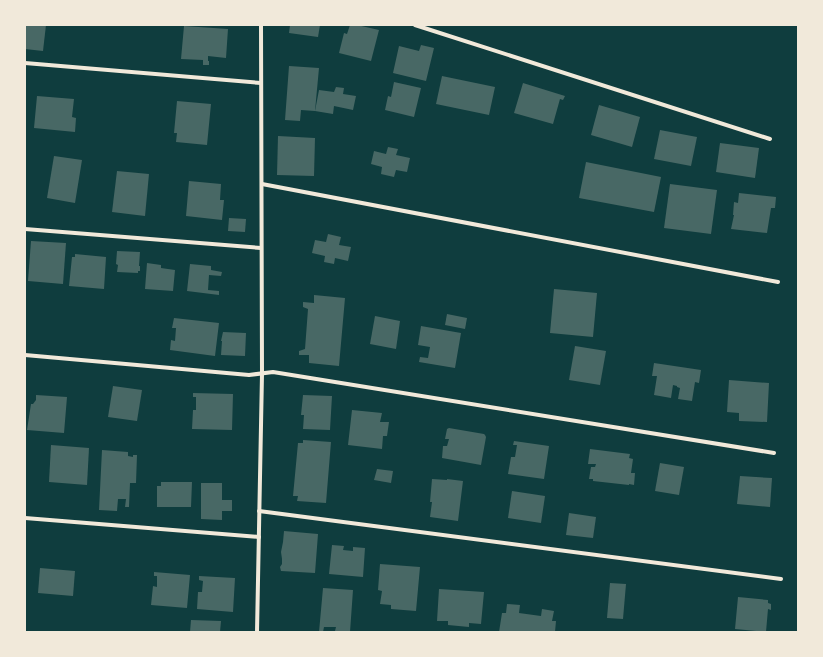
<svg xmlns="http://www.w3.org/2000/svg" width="823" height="657" viewBox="0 0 823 657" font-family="Barlow,sans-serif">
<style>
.building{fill:#486865}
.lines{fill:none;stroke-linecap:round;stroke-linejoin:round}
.minor{stroke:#f1e9da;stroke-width:4}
</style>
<rect width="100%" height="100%" fill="#0f3d3e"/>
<g class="building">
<path d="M 25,25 L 46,25 L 43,51 L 25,49 Z"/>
<path d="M 290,25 L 320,25 L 318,37 L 289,33 Z"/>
<path d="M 350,25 L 357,25 L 379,30 L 371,61 L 339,53 L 344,33 L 347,34 Z"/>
<path d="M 184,26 L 228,29 L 226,58 L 208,56 L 208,61 L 209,61 L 209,65 L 203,65 L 203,60 L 181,59 Z"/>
<path d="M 421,45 L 434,48 L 426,81 L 393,73 L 399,46 L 419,51 Z"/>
<path d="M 289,66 L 319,68 L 315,111 L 301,110 L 300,121 L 285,120 Z"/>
<path d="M 442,76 L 495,87 L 489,115 L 436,104 Z"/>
<path d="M 394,82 L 421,88 L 414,117 L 385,110 L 388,96 L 391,97 Z"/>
<path d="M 523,83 L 565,96 L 563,100 L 560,99 L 553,124 L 514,113 Z"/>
<path d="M 336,87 L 344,88 L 343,94 L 356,96 L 353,110 L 334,106 L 333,114 L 315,111 L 319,90 L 334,92 Z"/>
<path d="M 37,96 L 74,99 L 72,117 L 76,118 L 75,132 L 34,128 Z"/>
<path d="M 177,101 L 211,104 L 207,145 L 176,142 L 177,133 L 174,133 Z"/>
<path d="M 599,105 L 640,117 L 632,147 L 591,135 Z"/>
<path d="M 660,130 L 697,137 L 691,166 L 654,159 Z"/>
<path d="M 278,136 L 315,138 L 314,176 L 277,175 Z"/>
<path d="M 720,143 L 759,148 L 755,178 L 716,172 Z"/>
<path d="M 388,147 L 398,149 L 396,155 L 410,158 L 407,172 L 396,170 L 394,177 L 381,174 L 382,167 L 371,164 L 374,151 L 386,154 Z"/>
<path d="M 54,156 L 82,160 L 75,203 L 47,198 Z"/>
<path d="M 586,162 L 661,177 L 654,212 L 579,198 Z"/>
<path d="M 117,171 L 149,174 L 145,216 L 112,212 Z"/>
<path d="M 189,181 L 221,184 L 220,200 L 224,200 L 222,220 L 186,216 Z"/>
<path d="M 670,184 L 717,190 L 711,234 L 664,228 Z"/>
<path d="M 739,193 L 776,197 L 775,208 L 771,208 L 767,233 L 731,229 L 734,215 L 733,215 L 734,202 L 738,203 Z"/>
<path d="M 229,218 L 246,219 L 245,232 L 228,231 Z"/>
<path d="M 328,234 L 341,237 L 339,245 L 351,247 L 348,261 L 335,258 L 334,264 L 324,262 L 325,256 L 312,253 L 315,240 L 326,242 Z"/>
<path d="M 31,241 L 66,243 L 63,284 L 28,281 Z"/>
<path d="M 117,251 L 140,252 L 139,266 L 140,266 L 140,271 L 138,271 L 138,273 L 117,272 L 118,265 L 116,264 Z"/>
<path d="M 75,254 L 106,257 L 104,289 L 69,286 L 72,257 L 75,257 Z"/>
<path d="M 147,263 L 161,265 L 161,268 L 175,270 L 173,291 L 145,289 Z"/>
<path d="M 190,264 L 211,266 L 211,270 L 222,272 L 221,276 L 209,275 L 208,290 L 219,291 L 219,295 L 187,291 Z"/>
<path d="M 554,289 L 597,293 L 593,337 L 550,333 Z"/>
<path d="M 314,295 L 345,298 L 339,366 L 309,363 L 309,355 L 299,355 L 299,351 L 305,349 L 308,309 L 303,307 L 303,302 L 314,303 Z"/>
<path d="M 447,314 L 467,318 L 465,329 L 445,325 Z"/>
<path d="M 375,316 L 400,321 L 396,349 L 370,344 Z"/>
<path d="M 174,318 L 219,323 L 215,356 L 170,350 L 171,340 L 175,341 L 176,328 L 172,328 Z"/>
<path d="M 421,326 L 461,333 L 455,368 L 419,362 L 420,357 L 428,358 L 430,347 L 418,345 Z"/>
<path d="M 223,332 L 246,333 L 245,356 L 221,355 L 222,341 L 221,341 Z"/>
<path d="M 575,346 L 606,351 L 600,385 L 569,380 Z"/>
<path d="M 654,363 L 701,370 L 699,383 L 695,382 L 692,401 L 678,399 L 680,388 L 677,387 L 677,386 L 673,385 L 671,398 L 654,395 L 657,376 L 652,376 Z"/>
<path d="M 729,380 L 769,383 L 767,422 L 739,421 L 739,413 L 727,412 Z"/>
<path d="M 113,386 L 142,390 L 137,421 L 108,417 Z"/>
<path d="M 193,393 L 233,394 L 232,430 L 192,429 L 193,410 L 196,410 L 196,397 L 193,397 Z"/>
<path d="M 36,395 L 67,397 L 64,433 L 27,430 L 31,404 L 33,404 L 36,400 Z"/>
<path d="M 303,395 L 332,396 L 330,430 L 303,429 L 304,415 L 301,415 Z"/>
<path d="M 352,410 L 382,413 L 380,422 L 389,422 L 387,436 L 383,436 L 382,449 L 348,445 Z"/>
<path d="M 449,428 L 484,434 L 485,435 L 486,437 L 481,465 L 442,458 L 443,446 L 447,446 L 449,439 L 445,439 L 447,429 Z"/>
<path d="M 303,440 L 331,442 L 326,503 L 297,501 L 298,496 L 293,496 L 298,443 L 303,443 Z"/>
<path d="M 514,441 L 549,446 L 544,479 L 508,474 L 511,457 L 515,457 L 517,445 L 513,445 Z"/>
<path d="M 51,445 L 89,448 L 87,485 L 49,482 Z"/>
<path d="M 590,449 L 630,454 L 629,458 L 633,459 L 631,473 L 635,473 L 634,485 L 629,484 L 629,485 L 593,481 L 593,479 L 589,479 L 591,467 L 595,467 L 596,464 L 588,464 Z"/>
<path d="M 102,450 L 128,452 L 128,456 L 133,457 L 133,455 L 137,455 L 136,483 L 130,483 L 129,507 L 125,507 L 126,499 L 118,499 L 117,511 L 99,510 Z"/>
<path d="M 660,463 L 684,467 L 679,495 L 655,491 Z"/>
<path d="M 377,469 L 393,471 L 391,483 L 374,480 Z"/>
<path d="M 740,476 L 772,478 L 770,507 L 737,504 Z"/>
<path d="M 432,479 L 447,480 L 447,479 L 463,481 L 458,521 L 430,517 L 432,502 L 430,502 Z"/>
<path d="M 161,482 L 192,482 L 191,507 L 157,507 L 157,486 L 161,486 Z"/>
<path d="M 201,483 L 222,483 L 222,500 L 232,500 L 232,511 L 222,511 L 222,520 L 201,519 Z"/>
<path d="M 512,491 L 545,496 L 541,523 L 508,518 Z"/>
<path d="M 569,513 L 596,517 L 593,538 L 566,535 Z"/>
<path d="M 284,531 L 318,534 L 315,573 L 281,571 L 280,567 L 282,564 L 282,559 L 281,552 L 283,542 Z"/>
<path d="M 332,545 L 344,546 L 343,550 L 353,551 L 353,547 L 365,548 L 363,577 L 329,574 Z"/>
<path d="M 380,564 L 420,567 L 416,611 L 391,609 L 391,605 L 380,604 L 382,591 L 378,590 Z"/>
<path d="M 40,568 L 75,571 L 73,596 L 38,593 Z"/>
<path d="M 154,572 L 190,575 L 187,608 L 151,605 L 153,586 L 157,587 L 157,576 L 154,576 Z"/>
<path d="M 199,576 L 235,578 L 233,612 L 197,609 L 198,592 L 202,592 L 203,581 L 199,580 Z"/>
<path d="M 610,583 L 626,584 L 623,619 L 607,618 Z"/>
<path d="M 323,588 L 353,590 L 350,632 L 335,631 L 336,627 L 324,627 L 323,632 L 319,632 Z"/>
<path d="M 439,589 L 484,592 L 481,624 L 469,623 L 469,627 L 448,625 L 448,621 L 437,621 Z"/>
<path d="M 738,597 L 768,600 L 768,603 L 771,604 L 771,610 L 768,609 L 766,632 L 735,629 Z"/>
<path d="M 507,604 L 520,605 L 519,613 L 541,616 L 542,609 L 554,611 L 552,621 L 556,621 L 555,632 L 499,632 L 502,613 L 506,613 Z"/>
<path d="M 191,620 L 221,621 L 220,632 L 190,632 Z"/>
</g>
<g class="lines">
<g class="minor">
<path d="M 415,25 L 770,139"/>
<path d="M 25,63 L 261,83"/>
<path d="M 262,184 L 778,282"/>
<path d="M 25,229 L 261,248"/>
<path d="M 25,355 L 249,375 L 273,372 L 774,453"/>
<path d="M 259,511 L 781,579"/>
<path d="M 25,518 L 259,537"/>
<path d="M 257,632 L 262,374 L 261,25"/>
</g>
</g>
<rect width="823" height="657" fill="none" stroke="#f1e9da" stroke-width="52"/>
</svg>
